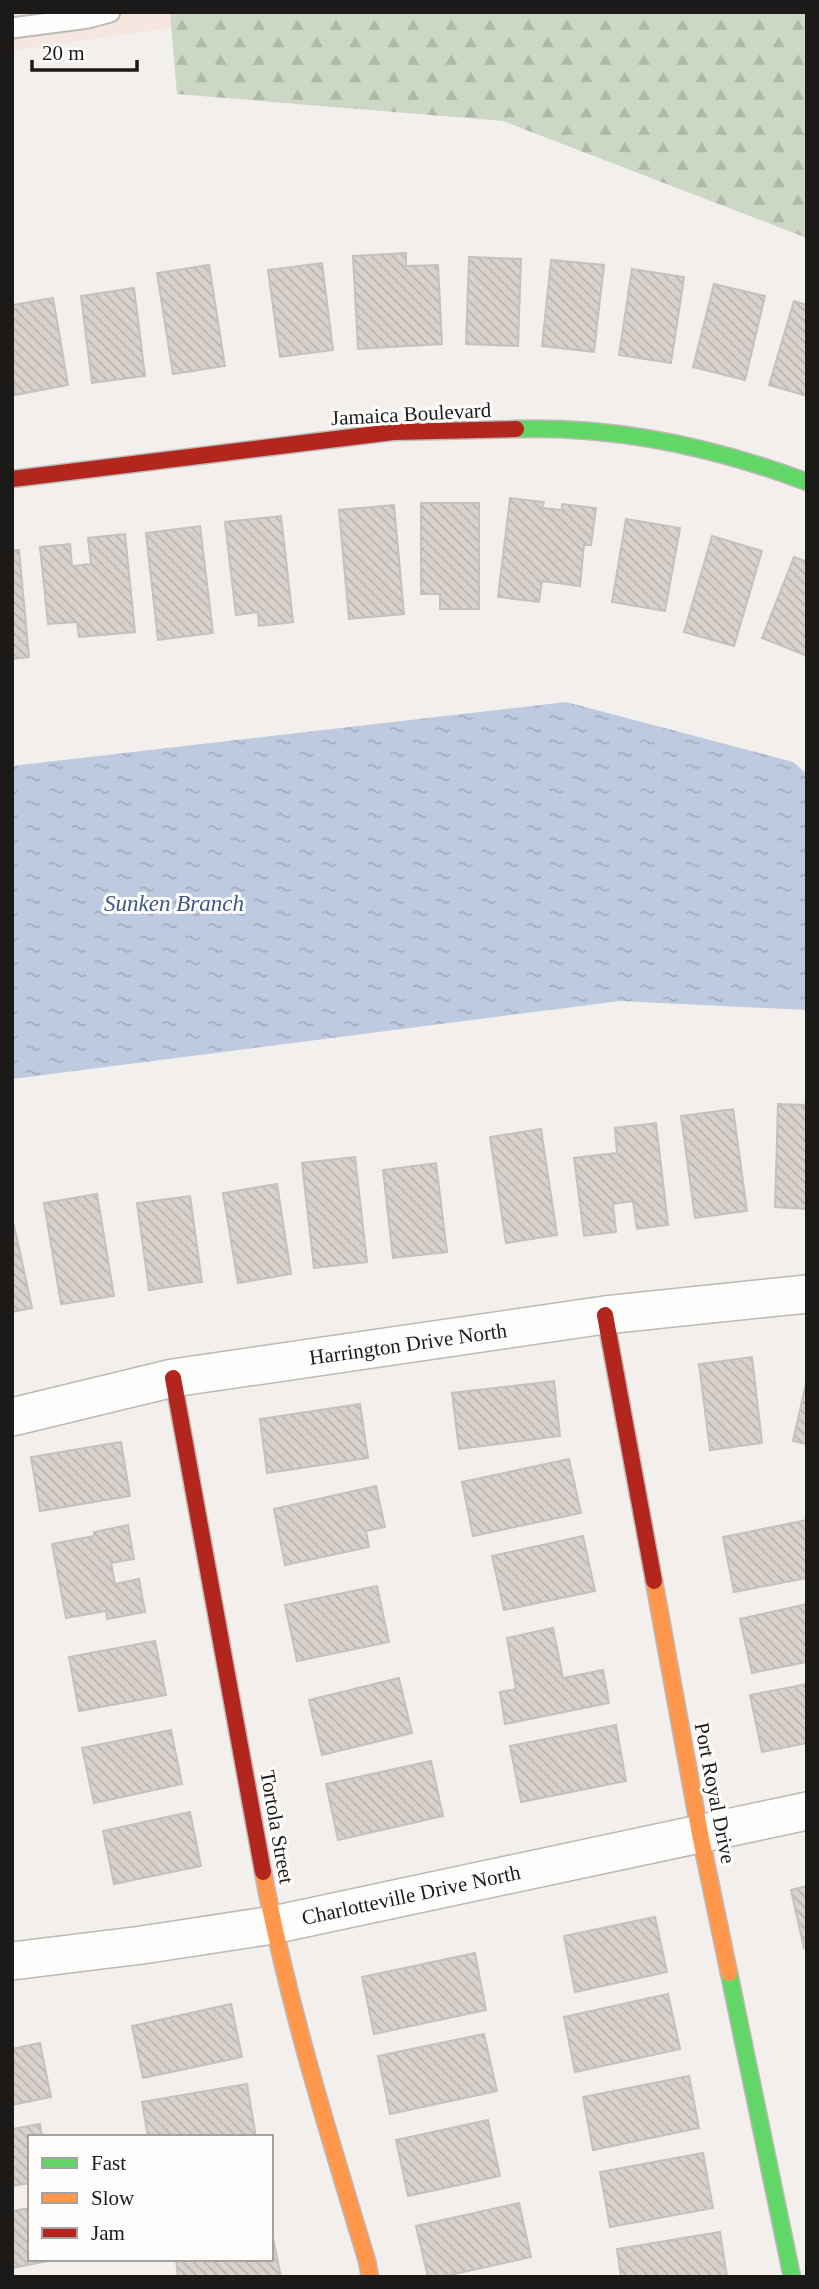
<svg xmlns="http://www.w3.org/2000/svg" width="819" height="2289" viewBox="0 0 819 2289" font-family="Georgia,serif">
<style>
.commercial{fill:#f5e7df}
.forest{fill:url(#forest-firs)}
.water{fill:url(#water-ripples)}
.building{fill:url(#building-back-hatch);stroke:#c4c1bf;stroke-width:2}
.lines{fill:none;stroke-linecap:round;stroke-linejoin:round}
.lane-casing{stroke:#bcb9b7;stroke-width:23}
.street-casing{stroke:#bcb9b7;stroke-width:40}
.fast-casing{stroke:#bcb9b7;stroke-width:19}
.slow-casing{stroke:#bcb9b7;stroke-width:19}
.jam-casing{stroke:#bcb9b7;stroke-width:19}
.lane{stroke:#fdfdfc;stroke-width:19}
.street{stroke:#fdfdfc;stroke-width:37}
.fast{stroke:#63d668;stroke-width:16}
.slow{stroke:#ff974d;stroke-width:16}
.jam{stroke:#b3261e;stroke-width:16}
.labels{text-anchor:middle;stroke-width:6;stroke-linejoin:round;paint-order:stroke}
.street-label{font-size:21px;fill:#1c1a18;stroke:#fefdfc}
.water-label{font-size:23px;font-style:italic;fill:#3b5785;stroke:#fefdfc}
</style>
<defs>
<pattern id="forest-firs" width="22" height="20" patternUnits="userSpaceOnUse" patternTransform="scale(1.75)"><rect width="22" height="20" fill="#ccd8c5"/><path d="M5 1l3.5 6h-7zM16 11l3.5 6h-7z" fill="#afb9a8"/></pattern>
<pattern id="water-ripples" width="26" height="14" patternUnits="userSpaceOnUse" patternTransform="scale(1.75)"><rect width="26" height="14" fill="#bdcae0"/><path d="M2 4q2-2 4 0t4 0M15 11q2-2 4 0t4 0" fill="none" stroke="#a2adbf"/></pattern>
<pattern id="building-back-hatch" width="6" height="6" patternUnits="userSpaceOnUse" patternTransform="scale(1.75)"><rect width="6" height="6" fill="#d9d1cb"/><path d="M-1 5l2 2M0 0l6 6M5-1l2 2" fill="none" stroke="#bab3ae"/></pattern>
</defs>
<rect width="100%" height="100%" fill="#f2efec"/>
<path class="commercial" d="M 12,12 L 272,12 L 272,13 L 12,51 Z"/>
<path class="forest" d="M 170,12 L 807,12 L 807,238 L 503,121 L 177,94 Z"/>
<path class="water" d="M 566,702 L 793,762 L 807,774 L 807,1010 L 620,1001 L 12,1079 L 12,766 Z"/>
<g class="building">
<path d="M 406,253 L 406,266 L 438,265 L 442,344 L 358,349 L 353,256 Z"/>
<path d="M 469,257 L 521,259 L 518,346 L 466,344 Z"/>
<path d="M 551,260 L 604,265 L 594,352 L 542,346 Z"/>
<path d="M 322,263 L 333,350 L 280,357 L 268,270 Z"/>
<path d="M 209,265 L 225,366 L 173,374 L 157,273 Z"/>
<path d="M 632,269 L 684,277 L 671,363 L 619,355 Z"/>
<path d="M 714,284 L 765,296 L 745,380 L 693,367 Z"/>
<path d="M 134,288 L 145,376 L 92,383 L 81,296 Z"/>
<path d="M 53,298 L 68,385 L 15,395 L 12,377 L 12,305 Z"/>
<path d="M 794,301 L 807,305 L 807,396 L 769,385 Z"/>
<path d="M 510,498 L 544,502 L 542,508 L 562,510 L 562,504 L 596,508 L 591,545 L 584,545 L 580,586 L 542,581 L 539,602 L 498,597 Z"/>
<path d="M 421,503 L 479,503 L 479,609 L 440,609 L 440,594 L 421,594 Z"/>
<path d="M 394,505 L 404,614 L 349,619 L 339,510 Z"/>
<path d="M 281,516 L 293,622 L 259,626 L 258,612 L 236,615 L 225,522 Z"/>
<path d="M 626,519 L 680,528 L 665,611 L 612,602 Z"/>
<path d="M 200,526 L 213,633 L 158,640 L 146,533 Z"/>
<path d="M 125,534 L 135,632 L 79,637 L 77,622 L 48,624 L 40,547 L 70,544 L 72,566 L 91,564 L 88,538 Z"/>
<path d="M 712,536 L 762,551 L 734,646 L 684,632 Z"/>
<path d="M 12,550 L 19,550 L 29,657 L 12,659 Z"/>
<path d="M 794,557 L 807,562 L 807,656 L 762,638 Z"/>
<path d="M 778,1104 L 807,1105 L 807,1209 L 775,1207 Z"/>
<path d="M 733,1109 L 747,1211 L 695,1218 L 681,1116 Z"/>
<path d="M 656,1123 L 668,1225 L 637,1229 L 633,1201 L 613,1204 L 616,1232 L 584,1236 L 574,1158 L 617,1153 L 615,1128 Z"/>
<path d="M 541,1129 L 557,1235 L 506,1243 L 490,1137 Z"/>
<path d="M 355,1157 L 367,1262 L 314,1268 L 302,1163 Z"/>
<path d="M 436,1163 L 447,1252 L 393,1258 L 383,1170 Z"/>
<path d="M 277,1184 L 291,1274 L 238,1283 L 223,1193 Z"/>
<path d="M 97,1194 L 114,1296 L 61,1304 L 44,1203 Z"/>
<path d="M 190,1196 L 202,1282 L 149,1290 L 137,1203 Z"/>
<path d="M 12,1225 L 14,1225 L 32,1308 L 12,1312 Z"/>
<path d="M 752,1357 L 762,1443 L 710,1450 L 699,1364 Z"/>
<path d="M 807,1379 L 807,1444 L 793,1441 Z"/>
<path d="M 554,1381 L 560,1436 L 459,1449 L 452,1393 Z"/>
<path d="M 360,1404 L 368,1458 L 267,1473 L 260,1419 Z"/>
<path d="M 121,1442 L 130,1496 L 40,1511 L 31,1457 Z"/>
<path d="M 569,1459 L 581,1513 L 473,1536 L 462,1482 Z"/>
<path d="M 376,1486 L 385,1527 L 366,1531 L 369,1547 L 285,1565 L 274,1509 Z"/>
<path d="M 807,1520 L 807,1578 L 734,1592 L 723,1537 Z"/>
<path d="M 128,1525 L 134,1559 L 111,1563 L 115,1584 L 139,1579 L 145,1612 L 107,1619 L 106,1611 L 66,1618 L 52,1544 L 94,1536 L 94,1532 Z"/>
<path d="M 583,1536 L 595,1591 L 504,1610 L 492,1556 Z"/>
<path d="M 377,1586 L 389,1642 L 297,1661 L 285,1605 Z"/>
<path d="M 807,1604 L 807,1662 L 752,1673 L 740,1619 Z"/>
<path d="M 553,1628 L 563,1678 L 603,1670 L 609,1703 L 505,1724 L 500,1692 L 516,1689 L 507,1638 Z"/>
<path d="M 155,1641 L 166,1695 L 79,1711 L 69,1657 Z"/>
<path d="M 399,1678 L 412,1733 L 322,1755 L 309,1700 Z"/>
<path d="M 807,1684 L 807,1743 L 762,1752 L 750,1695 Z"/>
<path d="M 616,1725 L 626,1781 L 521,1802 L 510,1746 Z"/>
<path d="M 171,1730 L 182,1784 L 94,1803 L 82,1748 Z"/>
<path d="M 431,1761 L 443,1816 L 338,1840 L 326,1784 Z"/>
<path d="M 190,1812 L 201,1866 L 114,1884 L 103,1831 Z"/>
<path d="M 807,1886 L 807,1947 L 804,1948 L 791,1890 Z"/>
<path d="M 655,1917 L 667,1972 L 575,1992 L 564,1936 Z"/>
<path d="M 475,1953 L 486,2010 L 374,2034 L 362,1977 Z"/>
<path d="M 668,1994 L 680,2049 L 575,2072 L 564,2017 Z"/>
<path d="M 231,2004 L 242,2057 L 143,2078 L 132,2026 Z"/>
<path d="M 484,2034 L 497,2091 L 390,2114 L 378,2056 Z"/>
<path d="M 40,2043 L 51,2097 L 12,2105 L 12,2049 Z"/>
<path d="M 689,2076 L 699,2128 L 593,2150 L 583,2097 Z"/>
<path d="M 247,2084 L 256,2137 L 148,2137 L 142,2102 Z"/>
<path d="M 488,2120 L 500,2176 L 408,2196 L 396,2140 Z"/>
<path d="M 40,2124 L 42,2137 L 30,2137 L 30,2183 L 12,2186 L 12,2129 Z"/>
<path d="M 703,2153 L 713,2208 L 610,2227 L 600,2172 Z"/>
<path d="M 519,2203 L 531,2257 L 441,2277 L 428,2277 L 416,2226 Z"/>
<path d="M 30,2208 L 30,2259 L 58,2259 L 12,2268 L 12,2211 Z"/>
<path d="M 720,2232 L 727,2277 L 621,2277 L 617,2249 Z"/>
<path d="M 273,2238 L 281,2277 L 178,2277 L 176,2259 L 271,2259 Z"/>
</g>
<g class="lines">
<defs>
<path id="lane" d="M 12,28 L 88,18 L 110,12"/>
<g id="street">
<path d="M 12,1417 L 173,1378 L 605,1315 L 807,1294"/>
<path d="M 12,1961 L 142,1945 L 273,1925 L 807,1811"/>
</g>
<g id="fast">
<path d="M 516,429 C 616,426 714,447 807,482"/>
<path d="M 729,1973 L 792,2277"/>
</g>
<g id="slow">
<path d="M 654,1581 L 700,1834 L 729,1973"/>
<path d="M 263,1872 C 288,2004 328,2132 367,2261 L 370,2277"/>
</g>
<g id="jam">
<path d="M 12,479 L 393,432 L 516,429"/>
<path d="M 605,1315 L 654,1581"/>
<path d="M 173,1378 L 263,1872"/>
</g>
</defs>
<use href="#lane" class="lane-casing"/>
<use href="#street" class="street-casing"/>
<use href="#fast" class="fast-casing"/>
<use href="#slow" class="slow-casing"/>
<use href="#jam" class="jam-casing"/>
<use href="#lane" class="lane"/>
<use href="#street" class="street"/>
<use href="#fast" class="fast"/>
<use href="#slow" class="slow"/>
<use href="#jam" class="jam"/>
</g>
<g class="labels">
<g class="street-label">
<text transform="translate(411 414) rotate(-3)" y="7">Jamaica Boulevard</text>
<text transform="translate(408 1344) rotate(-8)" y="7">Harrington Drive North</text>
<text transform="translate(715 1793) rotate(79)" y="7">Port Royal Drive</text>
<text transform="translate(277 1827) rotate(80)" y="7">Tortola Street</text>
<text transform="translate(411 1895) rotate(-12)" y="7">Charlotteville Drive North</text>
</g>
<g class="water-label">
<text x="174" y="911">Sunken Branch</text>
</g>
</g>
<rect width="819" height="2289" fill="none" stroke="#1c1a18" stroke-width="28"/>
<rect x="28" y="2135" width="245" height="126" fill="#fefdfc" stroke="#a4a2a1" stroke-width="2"/>
<rect x="42" y="2158" width="35" height="10" fill="#63d668" stroke="#a4a2a1" stroke-width="2"/>
<text x="91" y="2170" font-size="21" fill="#1c1a18">Fast</text>
<rect x="42" y="2193" width="35" height="10" fill="#ff974d" stroke="#a4a2a1" stroke-width="2"/>
<text x="91" y="2205" font-size="21" fill="#1c1a18">Slow</text>
<rect x="42" y="2228" width="35" height="10" fill="#b3261e" stroke="#a4a2a1" stroke-width="2"/>
<text x="91" y="2240" font-size="21" fill="#1c1a18">Jam</text>
<path d="M32 60v10h105v-10" fill="none" stroke="#1c1a18" stroke-width="3.5"/>
<text x="42" y="60" font-size="21" fill="#1c1a18" stroke="#fefdfc" stroke-width="5" paint-order="stroke">20 m</text>
</svg>
